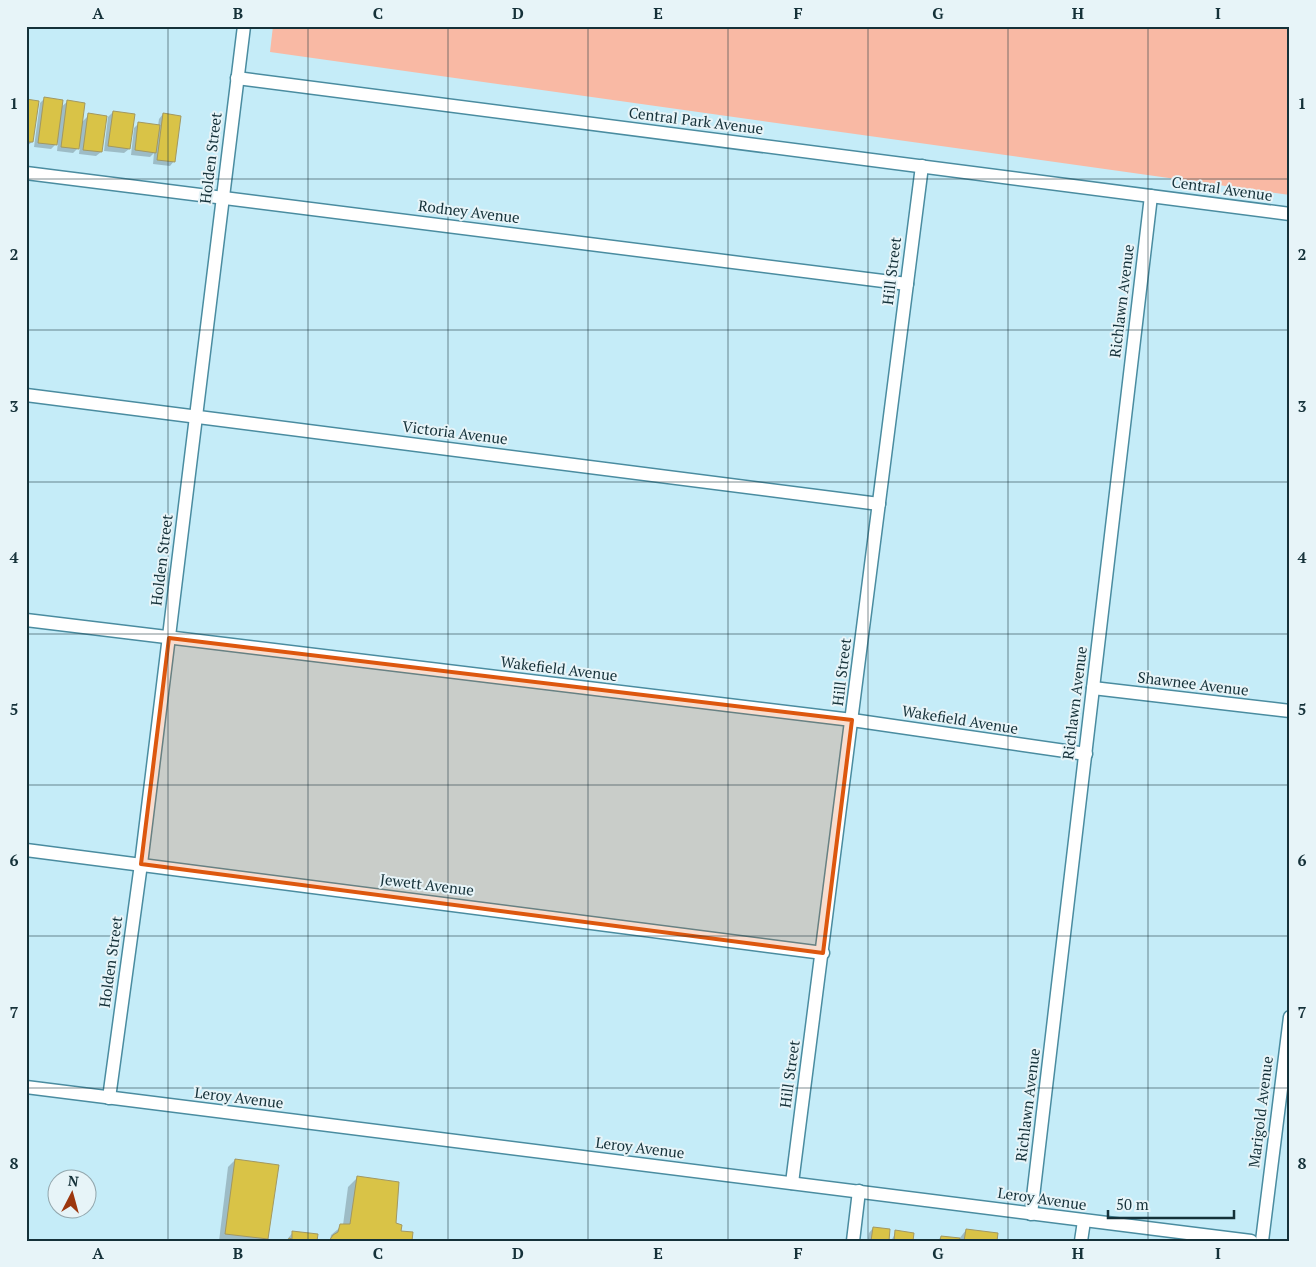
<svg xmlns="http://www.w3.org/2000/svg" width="1316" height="1267" viewBox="0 0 1316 1267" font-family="'PT Serif',serif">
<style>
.green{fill:#f9b9a4}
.shadow{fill:#0003}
.building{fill:#d9c347;stroke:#a29862}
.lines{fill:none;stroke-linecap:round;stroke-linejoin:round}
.street-casing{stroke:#4a8ca0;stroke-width:15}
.street{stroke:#fff;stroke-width:12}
.marked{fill:#dd570e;fill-opacity:0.2;stroke:#dd570e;stroke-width:4;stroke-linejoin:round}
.grid{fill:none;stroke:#153139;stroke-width:1;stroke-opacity:0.55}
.labels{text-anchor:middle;stroke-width:4;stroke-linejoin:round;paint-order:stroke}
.street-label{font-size:15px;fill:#153139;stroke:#e7f4f8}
.neatline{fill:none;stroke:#153139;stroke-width:2}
.grid-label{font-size:16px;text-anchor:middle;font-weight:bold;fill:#153139}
</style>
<rect width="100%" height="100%" fill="#c5ecf8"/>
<path class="green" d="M 273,26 L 1290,26 L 1290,195 L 270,52 Z"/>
<g class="shadow">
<path d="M 44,99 L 60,108 L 67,102 L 82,122 L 89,115 L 101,152 L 96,156 L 79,154 L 80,146 L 73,153 L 57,151 L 58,142 L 51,149 L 34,147 L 40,103 Z"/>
<path d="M 26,100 L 32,142 L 27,146 L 26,146 Z"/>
<path d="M 113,112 L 129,149 L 124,153 L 104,151 L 108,117 Z"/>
<path d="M 163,114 L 174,161 L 170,166 L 153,164 L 154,153 L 150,157 L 131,155 L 134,128 L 139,123 L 158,126 L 159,119 Z"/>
<path d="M 235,1160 L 266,1238 L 264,1241 L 219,1241 L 228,1167 Z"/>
<path d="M 357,1178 L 394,1224 L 400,1232 L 330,1240 L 331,1235 L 343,1225 L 348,1187 Z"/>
<path d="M 873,1228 L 888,1241 L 868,1241 L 869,1233 Z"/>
<path d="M 966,1230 L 996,1241 L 937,1241 L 941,1237 L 959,1239 Z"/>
<path d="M 293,1232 L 316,1241 L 286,1241 Z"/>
<path d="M 896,1232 L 912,1241 L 891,1241 Z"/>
</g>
<g class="building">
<path d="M 44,97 L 63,100 L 57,145 L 38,143 Z"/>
<path d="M 26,99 L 39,101 L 33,142 L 26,142 Z"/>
<path d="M 67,100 L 85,103 L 79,149 L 61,147 Z"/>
<path d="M 113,111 L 135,114 L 130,149 L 108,146 Z"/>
<path d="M 88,113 L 107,116 L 102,152 L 83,150 Z"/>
<path d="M 163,113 L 181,116 L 175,162 L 157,160 Z"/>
<path d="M 138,122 L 160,125 L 156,153 L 135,150 Z"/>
<path d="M 235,1159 L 279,1165 L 268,1239 L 225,1234 Z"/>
<path d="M 357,1176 L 399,1182 L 396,1223 L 402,1225 L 401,1231 L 413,1232 L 412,1241 L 329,1241 L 333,1235 L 338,1232 L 340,1224 L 350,1224 Z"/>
<path d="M 873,1227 L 890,1229 L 889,1241 L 871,1241 Z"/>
<path d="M 966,1229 L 998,1233 L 997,1241 L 964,1241 Z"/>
<path d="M 895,1230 L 914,1233 L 913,1241 L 894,1241 Z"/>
<path d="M 292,1231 L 318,1234 L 317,1241 L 288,1241 L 289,1238 L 292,1239 Z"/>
<path d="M 941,1236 L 960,1238 L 959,1241 L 940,1241 Z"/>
</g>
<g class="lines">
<defs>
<g id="street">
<path d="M 237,78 L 1290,214"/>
<path d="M 26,173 L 907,284"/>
<path d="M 26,395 L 879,504"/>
<path d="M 26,620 L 852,720 L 1086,754"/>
<path d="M 1093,688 L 1290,711"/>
<path d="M 26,850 L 823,953"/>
<path d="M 26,1087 L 1251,1241"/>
<path d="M 109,1098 L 141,864 L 244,26"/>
<path d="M 792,1183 L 922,166"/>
<path d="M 1031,1214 L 1151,196"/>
<path d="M 853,1241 L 859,1191"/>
<path d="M 1081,1241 L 1084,1221"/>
<path d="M 1262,1241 L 1290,1017"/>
</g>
</defs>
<use href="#street" class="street-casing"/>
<use href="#street" class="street"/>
</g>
<path class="marked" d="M 169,638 L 852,720 L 823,953 L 141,864 Z"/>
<path class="grid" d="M 168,26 L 168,1241M 308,26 L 308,1241M 448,26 L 448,1241M 588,26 L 588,1241M 728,26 L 728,1241M 868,26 L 868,1241M 1008,26 L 1008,1241M 1148,26 L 1148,1241M 26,179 L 1290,179M 26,330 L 1290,330M 26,482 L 1290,482M 26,634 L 1290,634M 26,785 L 1290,785M 26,936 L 1290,936M 26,1088 L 1290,1088"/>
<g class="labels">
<g class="street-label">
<text transform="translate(696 121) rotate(7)" y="5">Central Park Avenue</text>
<text transform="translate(211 158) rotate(-83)" y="5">Holden Street</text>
<text transform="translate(1222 189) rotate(8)" y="5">Central Avenue</text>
<text transform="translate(469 212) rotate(7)" y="5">Rodney Avenue</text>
<text transform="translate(892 271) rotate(-83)" y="5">Hill Street</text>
<text transform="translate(1122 301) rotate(-83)" y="5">Richlawn Avenue</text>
<text transform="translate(455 433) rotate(7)" y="5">Victoria Avenue</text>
<text transform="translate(162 560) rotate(-83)" y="5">Holden Street</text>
<text transform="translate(559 669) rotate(7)" y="5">Wakefield Avenue</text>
<text transform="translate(842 672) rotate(-83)" y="5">Hill Street</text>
<text transform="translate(1193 684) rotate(7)" y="5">Shawnee Avenue</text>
<text transform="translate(1075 703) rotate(-83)" y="5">Richlawn Avenue</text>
<text transform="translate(960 720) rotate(9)" y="5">Wakefield Avenue</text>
<text transform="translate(427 885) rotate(7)" y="5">Jewett Avenue</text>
<text transform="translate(111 962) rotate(-82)" y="5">Holden Street</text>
<text transform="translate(790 1074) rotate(-82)" y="5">Hill Street</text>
<text transform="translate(239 1098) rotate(7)" y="5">Leroy Avenue</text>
<text transform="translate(1028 1105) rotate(-83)" y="5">Richlawn Avenue</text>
<text transform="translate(1261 1112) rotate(-83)" y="5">Marigold Avenue</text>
<text transform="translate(640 1148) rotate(7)" y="5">Leroy Avenue</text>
<text transform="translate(1042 1199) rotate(8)" y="5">Leroy Avenue</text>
</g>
</g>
<rect width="1316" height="1267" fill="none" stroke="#e7f4f8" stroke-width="55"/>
<g transform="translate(72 1194) rotate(6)"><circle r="24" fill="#e7f4f8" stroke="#93a6ac"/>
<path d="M0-4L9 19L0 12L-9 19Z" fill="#9c370e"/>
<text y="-8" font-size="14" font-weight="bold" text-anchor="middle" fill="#153139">N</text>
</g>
<path d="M1108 1210v8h126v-8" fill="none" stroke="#153139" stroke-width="2.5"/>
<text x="1116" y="1210" font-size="15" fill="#153139" stroke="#e7f4f8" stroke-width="4" paint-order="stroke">50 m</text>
<rect x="28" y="28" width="1260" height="1212" class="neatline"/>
<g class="grid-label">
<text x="98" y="19">A</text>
<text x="238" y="19">B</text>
<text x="378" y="19">C</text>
<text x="518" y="19">D</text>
<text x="658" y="19">E</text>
<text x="798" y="19">F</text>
<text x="938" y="19">G</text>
<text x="1078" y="19">H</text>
<text x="1218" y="19">I</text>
<text x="14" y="109">1</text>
<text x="1302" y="109">1</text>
<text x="14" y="260">2</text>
<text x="1302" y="260">2</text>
<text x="14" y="412">3</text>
<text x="1302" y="412">3</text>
<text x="14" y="563">4</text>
<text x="1302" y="563">4</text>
<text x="14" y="715">5</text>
<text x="1302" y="715">5</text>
<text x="14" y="866">6</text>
<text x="1302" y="866">6</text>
<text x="14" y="1018">7</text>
<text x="1302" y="1018">7</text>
<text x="14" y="1169">8</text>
<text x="1302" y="1169">8</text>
<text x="98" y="1259">A</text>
<text x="238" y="1259">B</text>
<text x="378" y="1259">C</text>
<text x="518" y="1259">D</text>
<text x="658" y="1259">E</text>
<text x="798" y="1259">F</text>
<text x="938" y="1259">G</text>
<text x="1078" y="1259">H</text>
<text x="1218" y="1259">I</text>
</g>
</svg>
